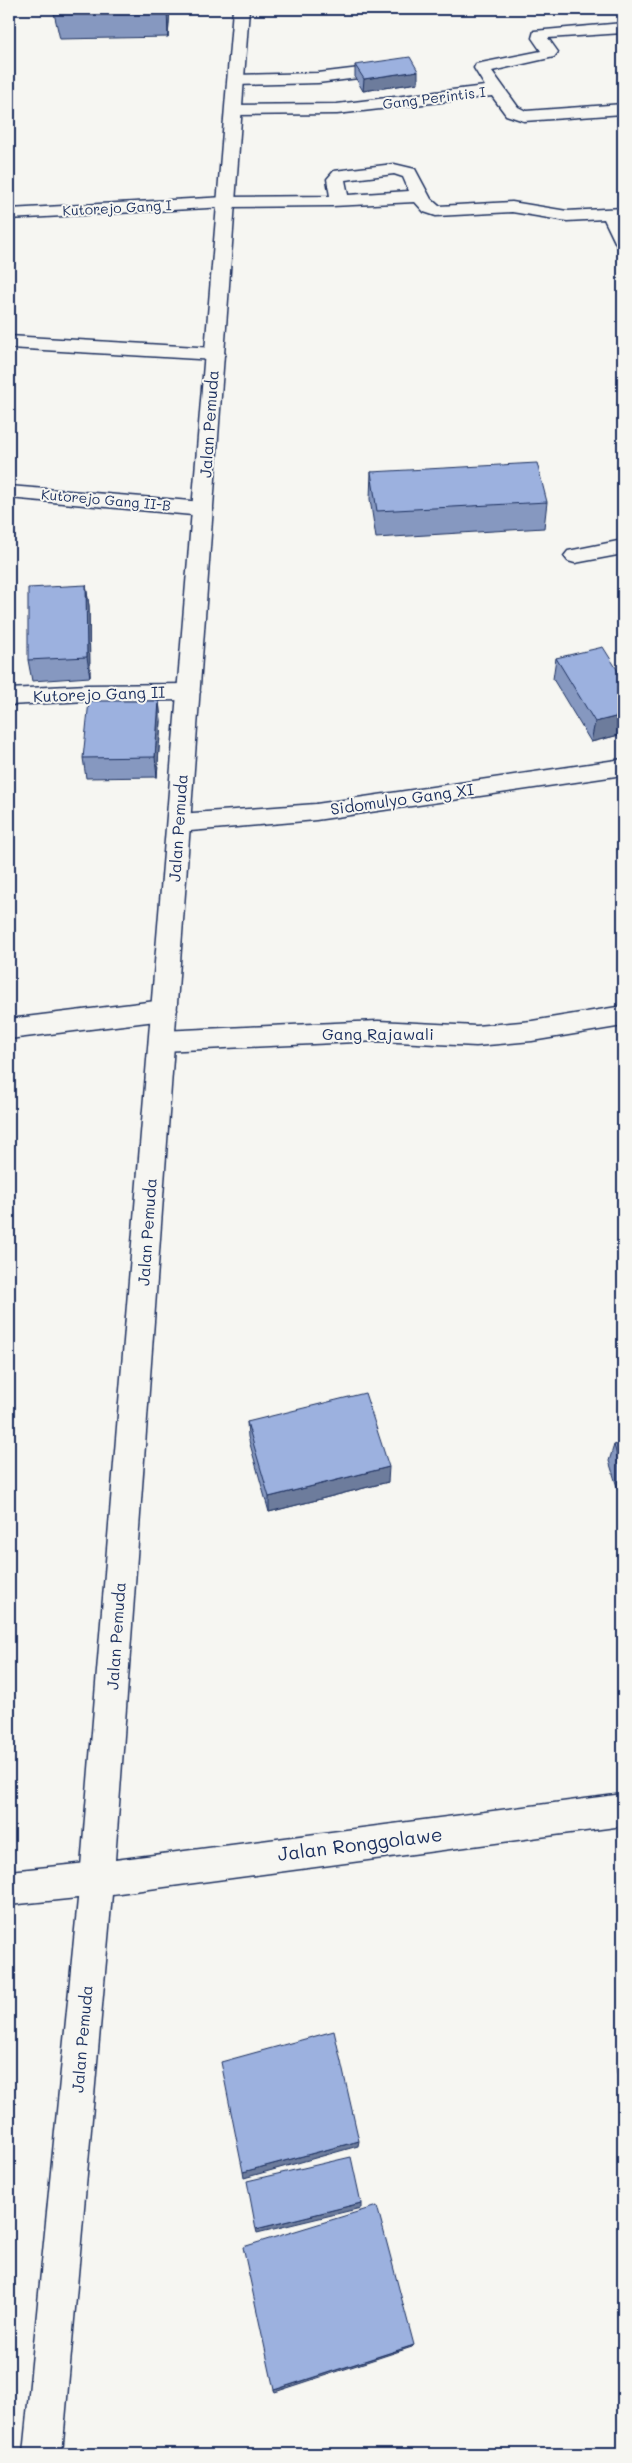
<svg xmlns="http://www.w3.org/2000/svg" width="632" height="2463" viewBox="0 0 632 2463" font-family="Mali,sans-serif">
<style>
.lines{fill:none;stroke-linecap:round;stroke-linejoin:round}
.minor-casing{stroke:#1b2f5e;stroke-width:3}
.major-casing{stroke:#1b2f5e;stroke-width:3}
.minor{fill:#f6f6f2;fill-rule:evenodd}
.major{fill:#f6f6f2;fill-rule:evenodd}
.wall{fill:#8698c0;stroke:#1b2f5e}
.shaded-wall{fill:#6d7c9c;stroke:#1b2f5e}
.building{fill:#9cb1df;stroke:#1b2f5e}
.labels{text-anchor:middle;stroke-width:4;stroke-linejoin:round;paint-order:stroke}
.far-street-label{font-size:14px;fill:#1b2f5e;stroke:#f6f6f2}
.street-label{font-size:16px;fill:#1b2f5e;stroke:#f6f6f2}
.near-street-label{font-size:19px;fill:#1b2f5e;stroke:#f6f6f2}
</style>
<rect width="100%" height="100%" fill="#f6f6f2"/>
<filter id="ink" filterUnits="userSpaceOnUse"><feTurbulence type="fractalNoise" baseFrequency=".02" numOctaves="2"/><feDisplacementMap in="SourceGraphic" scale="10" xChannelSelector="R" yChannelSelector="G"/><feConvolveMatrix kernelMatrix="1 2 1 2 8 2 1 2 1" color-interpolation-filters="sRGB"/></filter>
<g filter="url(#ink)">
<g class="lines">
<defs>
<g id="minor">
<path d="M 623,23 L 623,33 L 548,38 L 558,52 L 554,57 L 492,71 L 518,107 L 526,111 L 623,104 L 623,114 L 524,121 L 506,115 L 492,96 L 337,114 L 234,115 L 228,114 L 226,110 L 228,106 L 234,105 L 337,104 L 485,86 L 474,68 L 476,64 L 541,51 L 532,38 L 534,31 Z"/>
<path d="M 393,64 L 399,65 L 401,69 L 399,73 L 318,83 L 236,85 L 230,84 L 228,80 L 230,76 L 236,75 L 318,73 Z"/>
<path d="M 394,164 L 415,169 L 431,199 L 439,206 L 512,202 L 567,211 L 623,208 L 623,247 L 617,246 L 604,219 L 567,221 L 512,212 L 436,216 L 424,212 L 415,202 L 332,206 L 226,207 L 9,219 L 9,209 L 226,197 L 330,196 L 327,179 L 334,171 ZM 394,174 L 403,177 L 409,191 L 348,195 L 345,180 Z"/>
<path d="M 9,336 L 215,348 L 222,350 L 225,354 L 222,358 L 215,360 L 9,348 Z"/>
<path d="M 9,486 L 203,502 L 210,504 L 213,509 L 210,514 L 203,516 L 9,498 Z"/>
<path d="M 623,540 L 623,554 L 575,563 L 568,561 L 564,556 L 568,551 Z"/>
<path d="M 189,684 L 197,687 L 200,692 L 197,697 L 189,700 L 87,701 L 9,705 L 9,689 L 87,685 Z"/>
<path d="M 623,759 L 623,775 L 316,820 L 179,832 L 171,829 L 167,823 L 171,817 L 179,814 L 316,804 Z"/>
<path d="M 164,1000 L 173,1003 L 177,1010 L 173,1017 L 164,1020 L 9,1039 L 9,1019 Z"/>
<path d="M 623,1006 L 623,1026 L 532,1041 L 476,1046 L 378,1041 L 162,1051 L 153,1048 L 149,1041 L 153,1034 L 162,1031 L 378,1021 L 476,1026 L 532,1021 Z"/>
<path d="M 97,1862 L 109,1867 L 114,1879 L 109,1891 L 97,1896 L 9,1905 L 9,1871 Z"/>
</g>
<path id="major" d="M 233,9 L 249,9 L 115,1860 L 623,1794 L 623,1826 L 112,1894 L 62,2454 L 23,2454 L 80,1879 Z"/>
</defs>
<use href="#minor" class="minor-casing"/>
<use href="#major" class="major-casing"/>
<use href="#minor" class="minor"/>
<use href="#major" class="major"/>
</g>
<g class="wall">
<path d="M 53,9 L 170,9 L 168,37 L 60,39 Z"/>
<path d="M 355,65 L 418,83 L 363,91 L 355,77 Z"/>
<path d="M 371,472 L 547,502 L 544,528 L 376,538 L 370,499 Z"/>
<path d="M 86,585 L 89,606 L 90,677 L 32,681 L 28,660 Z"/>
<path d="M 556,658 L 623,679 L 623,734 L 591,742 L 553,679 Z"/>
<path d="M 159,701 L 161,721 L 157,777 L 86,778 L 83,758 Z"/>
<path d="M 247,1422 L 388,1482 L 269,1512 L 248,1437 Z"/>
<path d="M 623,1444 L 623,1506 L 609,1461 L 614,1445 Z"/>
<path d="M 621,2058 L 623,2058 L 623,2114 L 616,2066 Z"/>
</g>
<g class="shaded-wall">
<path d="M 167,9 L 170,9 L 168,37 Z"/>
<path d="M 418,71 L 418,83 L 363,91 L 364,79 Z"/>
<path d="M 86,585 L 89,606 L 90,677 L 87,657 Z"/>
<path d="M 159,701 L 161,721 L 157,777 L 155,757 Z"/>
<path d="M 623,715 L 623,734 L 591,742 L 595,722 Z"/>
<path d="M 389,1467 L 388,1482 L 269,1512 L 269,1497 Z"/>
<path d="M 359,2141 L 358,2146 L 244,2178 L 243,2172 Z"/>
<path d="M 361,2203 L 361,2208 L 257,2233 L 256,2229 Z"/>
<path d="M 414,2345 L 412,2347 L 275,2392 L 274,2390 Z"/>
</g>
<g class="building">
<path d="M 56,9 L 167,9 L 167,11 L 57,13 Z"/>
<path d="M 410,57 L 418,71 L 364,79 L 355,65 Z"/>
<path d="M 537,463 L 547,502 L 377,511 L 371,472 Z"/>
<path d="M 86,585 L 87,657 L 28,660 L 28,588 Z"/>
<path d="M 603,647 L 623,679 L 623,715 L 595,722 L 556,658 Z"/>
<path d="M 89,701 L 159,701 L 155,757 L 83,758 Z"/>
<path d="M 365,1393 L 389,1467 L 269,1497 L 247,1422 Z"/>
<path d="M 623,1444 L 623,1476 L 614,1445 Z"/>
<path d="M 334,2031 L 359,2141 L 243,2172 L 221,2062 Z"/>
<path d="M 621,2058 L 623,2058 L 623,2070 Z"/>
<path d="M 351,2157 L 361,2203 L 256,2229 L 247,2181 Z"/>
<path d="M 377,2206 L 414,2345 L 274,2390 L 243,2247 Z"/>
</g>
</g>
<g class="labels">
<g class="far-street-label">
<text transform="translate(434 98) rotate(-7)" y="5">Gang Perintis I</text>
<text transform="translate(117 208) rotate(-3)" y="5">Kutorejo Gang I</text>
<text transform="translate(106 500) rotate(5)" y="5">Kutorejo Gang II-B</text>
</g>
<g class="street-label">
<text transform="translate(209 424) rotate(-86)" y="6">Jalan Pemuda</text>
<text transform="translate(99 694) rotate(-2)" y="6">Kutorejo Gang II</text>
<text transform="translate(402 799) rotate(-8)" y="6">Sidomulyo Gang XI</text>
<text transform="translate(178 828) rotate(-86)" y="6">Jalan Pemuda</text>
<text x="378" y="1040">Gang Rajawali</text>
<text transform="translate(147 1232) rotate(-86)" y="6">Jalan Pemuda</text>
<text transform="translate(116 1636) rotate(-86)" y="6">Jalan Pemuda</text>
<text transform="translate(82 2039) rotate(-85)" y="6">Jalan Pemuda</text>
</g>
<g class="near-street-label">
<text transform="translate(360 1844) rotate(-7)" y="7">Jalan Ronggolawe</text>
</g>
</g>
<rect width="632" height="2463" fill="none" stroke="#f6f6f2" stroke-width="30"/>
<rect x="15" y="15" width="602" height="2433" fill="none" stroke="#1b2f5e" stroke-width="2" filter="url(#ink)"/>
</svg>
